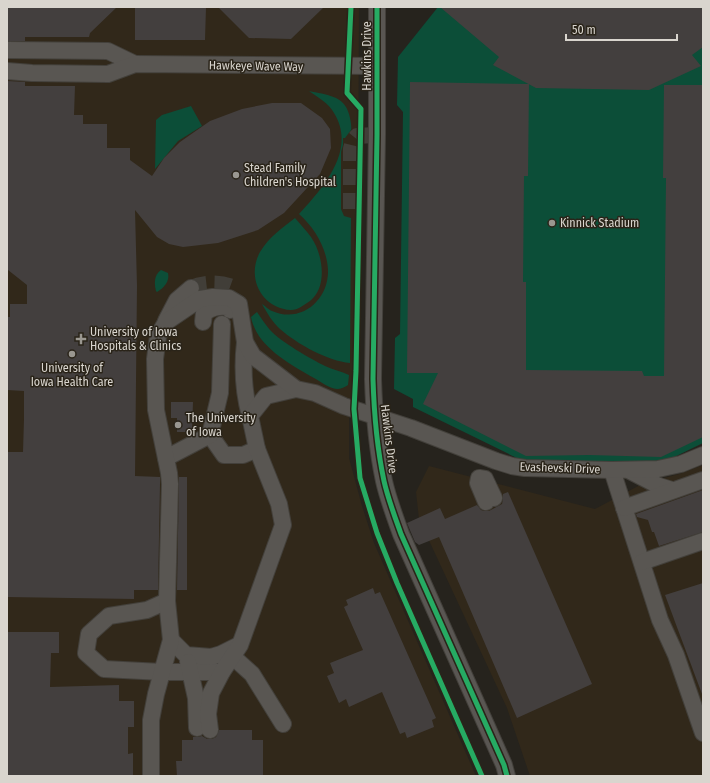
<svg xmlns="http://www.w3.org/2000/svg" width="710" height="783" viewBox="0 0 710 783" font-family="'Fira Sans Condensed',sans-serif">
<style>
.built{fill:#31281a}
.green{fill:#0c4e38}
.building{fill:#433f3e}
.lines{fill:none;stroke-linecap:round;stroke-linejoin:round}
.minor-tunnel{stroke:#413e38;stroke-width:16;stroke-dasharray:16 8;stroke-linecap:butt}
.minor-casing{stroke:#43403b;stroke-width:18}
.minor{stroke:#595652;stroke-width:16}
.cycleway-casing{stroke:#2a2419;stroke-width:8}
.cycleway{stroke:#26ab63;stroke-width:5}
.poi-dot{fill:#9a9790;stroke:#2a2419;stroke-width:1.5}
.labels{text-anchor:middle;stroke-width:3;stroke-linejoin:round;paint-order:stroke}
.street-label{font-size:12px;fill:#d9d5ce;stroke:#2a2419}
.poi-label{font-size:12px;fill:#d9d5ce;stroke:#2a2419;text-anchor:start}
</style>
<rect width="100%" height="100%" fill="#26231d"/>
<g class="built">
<path d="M 7,7 L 359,7 L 357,397 L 349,416 L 349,458 L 362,506 L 374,543 L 476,776 L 7,776 Z"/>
<path d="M 703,465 L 703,776 L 530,776 L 507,708 L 419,519 L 416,492 L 429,466 L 595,509 L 642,484 L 679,474 Z"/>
</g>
<g class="green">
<path d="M 438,7 L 703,7 L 703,443 L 662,463 L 523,461 L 413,407 L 413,399 L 394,389 L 395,338 L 400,334 L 403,112 L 397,105 L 398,57 Z"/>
<path d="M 309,91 C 326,95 344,95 349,114 C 350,118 352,126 351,130 C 349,133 347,135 345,138 L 343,138 L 343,145 L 341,152 L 341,209 L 344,216 L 351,218 L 350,363 C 328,361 297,344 280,329 C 273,323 267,313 262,304 C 265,306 269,310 272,311 C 301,324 329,300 328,270 C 327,249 315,228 299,214 C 323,188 357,150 334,113 C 329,103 317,97 309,91 Z"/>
<path d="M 191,106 L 202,126 L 178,141 L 155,169 L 156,120 L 162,115 Z"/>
<path d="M 295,218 C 300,224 306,230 311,237 C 323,254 328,287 310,301 C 304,305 298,310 291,310 C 261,308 246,277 260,252 C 269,237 282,228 295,218 Z"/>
<path d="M 161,270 L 168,273 C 170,281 164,288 157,292 L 156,291 C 154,283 154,275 161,270 Z"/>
<path d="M 257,312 C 261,318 265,324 270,330 C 281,342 311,359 325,366 C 333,370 341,371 349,375 L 348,385 C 345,387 341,389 337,389 C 329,388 321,382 314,378 C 290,364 257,347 251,317 Z"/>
</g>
<g class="building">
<path d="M 7,7 L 117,7 L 90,33 L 89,37 L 25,37 L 25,41 L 7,41 Z"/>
<path d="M 135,7 L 206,7 L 205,40 L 135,40 Z"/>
<path d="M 218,7 L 324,7 L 291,39 L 249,38 Z"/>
<path d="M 440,7 L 703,7 L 703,47 L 692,55 L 701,66 L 649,90 L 536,88 L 493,65 L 499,57 Z"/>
<path d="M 7,81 L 25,82 L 25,86 L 75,86 L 74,115 L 83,115 L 83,124 L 107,124 L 107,148 L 130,148 L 130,160 L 152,176 L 164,158 L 180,142 L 210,121 L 242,109 L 272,103 L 301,103 L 322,118 L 330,129 L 331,148 L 320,174 L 284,213 L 258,230 L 218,243 L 183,247 L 169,244 L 157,237 L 135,210 L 137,286 L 135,476 L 160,477 L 160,484 L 158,590 L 134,590 L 134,599 L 7,597 L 7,452 L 23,452 L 24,419 L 24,391 L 7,390 L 7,317 L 10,317 L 10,304 L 27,304 L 27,285 L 8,270 Z"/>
<path d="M 410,82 L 529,84 L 528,176 L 524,176 L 523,282 L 526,282 L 526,370 L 642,371 L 644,376 L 664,376 L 666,178 L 663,178 L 664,85 L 703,85 L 703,437 L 661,457 L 589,455 L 526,456 L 423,404 L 438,373 L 407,373 Z"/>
<path d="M 171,402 L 193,402 L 192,432 L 177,432 L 177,418 L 171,418 Z"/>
<path d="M 179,477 L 187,477 L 187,590 L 177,590 Z"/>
<path d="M 703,490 L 703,532 L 659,546 L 654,532 L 652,532 L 648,520 L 637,517 L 636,514 Z"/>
<path d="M 508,492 L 592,684 L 517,718 L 439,537 L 419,545 L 415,542 L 407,523 L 440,508 L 445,519 L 477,505 L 481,510 L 484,511 L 489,511 L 502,504 L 503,499 L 503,494 Z"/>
<path d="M 703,583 L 703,694 L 702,694 L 665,595 Z"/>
<path d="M 373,588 L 375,594 L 380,592 L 436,718 L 432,720 L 434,727 L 407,738 L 405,732 L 400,734 L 382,692 L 349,707 L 346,699 L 339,703 L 327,676 L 334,673 L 330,663 L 363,650 L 344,607 L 348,605 L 346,600 Z"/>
<path d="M 7,632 L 59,632 L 59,653 L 51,653 L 50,687 L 119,685 L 119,701 L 134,701 L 134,727 L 128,727 L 128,754 L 133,753 L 133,776 L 7,776 Z"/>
<path d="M 219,730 L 252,730 L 252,740 L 263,740 L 263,776 L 177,776 L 176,761 L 182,761 L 182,740 L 193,740 L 193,737 L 198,737 L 202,736 L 207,739 L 212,739 L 216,737 Z"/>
</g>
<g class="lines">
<g class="minor-tunnel">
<path d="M 351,209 L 351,149 L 353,141 L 357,136 L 377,135"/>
<path d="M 191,288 C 204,282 222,282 234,288"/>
</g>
<defs>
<g id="minor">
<path d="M 377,7 L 377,135 L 373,379 C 374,413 377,448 384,481 C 388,499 395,517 401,534 L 504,765 L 507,776"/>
<path d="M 7,50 L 108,51 L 135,64"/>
<path d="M 7,71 L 32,73 L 108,74 L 135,64 L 377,66"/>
<path d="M 166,321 L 177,300 L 191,288"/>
<path d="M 203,322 L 204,313 C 213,307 218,306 228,307 L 230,310"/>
<path d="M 222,324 L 220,393 L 210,435 L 224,455 L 243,455 L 257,449"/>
<path d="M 245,342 C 242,368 243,390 250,416"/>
<path d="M 166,458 L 210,435"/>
<path d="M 612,470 L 660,620 L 676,655 L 703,733"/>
<path d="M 630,471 L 659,486 L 672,490"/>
<path d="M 486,502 L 478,483 L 479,478 L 485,479 L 494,498"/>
<path d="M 624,508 L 703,480"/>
<path d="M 642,562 L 703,541"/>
<path d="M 167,601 L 147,610 L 109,616 L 89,634 L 86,653 L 104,669 L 162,672 L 222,672"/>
<path d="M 171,640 L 186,655 L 211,657 L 221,654 L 239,645"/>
<path d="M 232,656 L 252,674 L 283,724"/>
<path d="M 188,662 L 196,698 L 197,728"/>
<path d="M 210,730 L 208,714 L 211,693 L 222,672 L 240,645 L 283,525 L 279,504 L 257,449 L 250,416 L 266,396 L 296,389"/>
<path d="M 151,776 L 151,720 L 156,694 L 171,640 L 167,601 L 170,484 L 169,473 L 156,410 L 155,359 L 158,336 L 166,322 L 200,299 L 213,297 L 229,298 L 239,304 L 245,342 L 253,356 L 296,389 L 315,393 L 344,406 L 411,428 L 496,461 L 512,466 L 525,468 L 612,470 L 658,469 L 681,464 L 703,455"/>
</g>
</defs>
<use href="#minor" class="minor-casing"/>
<use href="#minor" class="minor"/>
<defs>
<g id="cycleway">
<path d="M 351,7 L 347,93 L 361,109 L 356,371 L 354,409 L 360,478 L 377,533 L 397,583 L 482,776"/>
<path d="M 377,7 L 377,135 L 373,379 C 374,413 377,448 384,481 C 388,499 395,517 401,534 L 504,765 L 507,776"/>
</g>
</defs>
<use href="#cycleway" class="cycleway-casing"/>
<use href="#cycleway" class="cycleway"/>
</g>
<g class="poi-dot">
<circle cx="236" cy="175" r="4"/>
<circle cx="552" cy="223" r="4"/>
<path d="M79 333h4v4h4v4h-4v4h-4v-4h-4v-4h4z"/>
<circle cx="72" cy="354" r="4"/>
<circle cx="178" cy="425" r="4"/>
</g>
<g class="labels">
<g class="street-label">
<text transform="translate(367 56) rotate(-90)" y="4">Hawkins Drive</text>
<text transform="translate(256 66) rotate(1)" y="4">Hawkeye Wave Way</text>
<text transform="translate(389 439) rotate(83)" y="4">Hawkins Drive</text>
<text transform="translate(560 468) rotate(2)" y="4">Evashevski Drive</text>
</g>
<g class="poi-label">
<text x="244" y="172">Stead Family<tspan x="244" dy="14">Children's Hospital</tspan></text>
<text x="560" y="227">Kinnick Stadium</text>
<text x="90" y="336">University of Iowa<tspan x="90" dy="14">Hospitals &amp; Clinics</tspan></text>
<text x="72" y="372" text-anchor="middle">University of<tspan x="72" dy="14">Iowa Health Care</tspan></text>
<text x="186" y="422">The University<tspan x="186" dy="14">of Iowa</tspan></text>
</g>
</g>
<rect width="710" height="783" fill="none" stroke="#d9d5ce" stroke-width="16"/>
<path d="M566 34v6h111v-6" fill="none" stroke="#d9d5ce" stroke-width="2"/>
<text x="572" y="34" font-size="12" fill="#d9d5ce" stroke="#2a2419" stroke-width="3" paint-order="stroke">50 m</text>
</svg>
